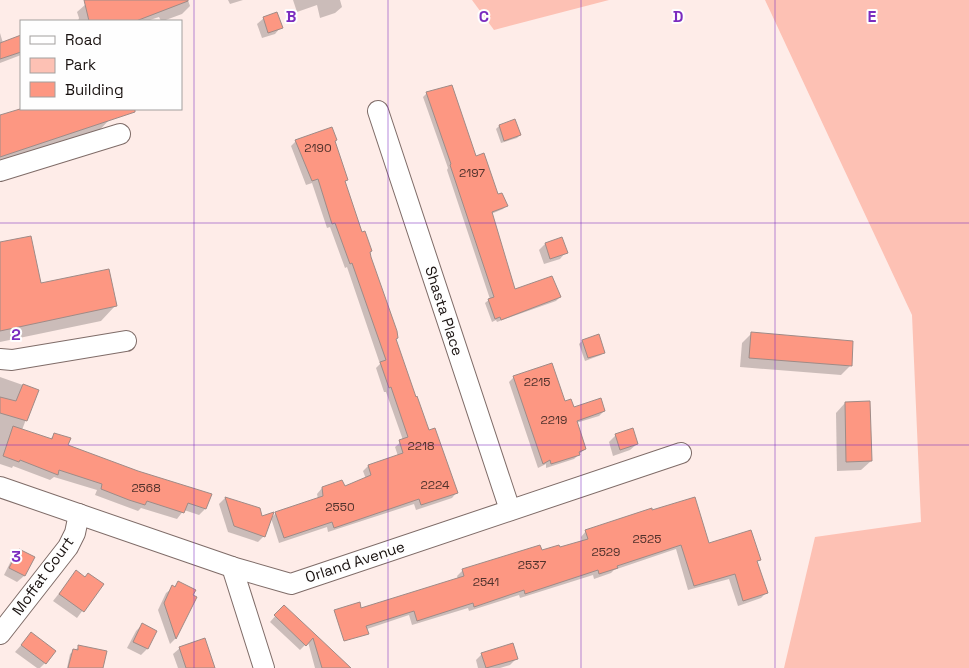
<svg xmlns="http://www.w3.org/2000/svg" width="969" height="668" viewBox="0 0 969 668" font-family="'Space Grotesk',sans-serif">
<style>
.green{fill:#fdc1b4}
.shadow{fill:#0003}
.building{fill:#fd9782;stroke:#9f8b87}
.lines{fill:none;stroke-linecap:round;stroke-linejoin:round}
.minor-casing{stroke:#7f6c68;stroke-width:22}
.minor{stroke:#fff;stroke-width:20}
.grid{fill:none;stroke:#7b2cbf;stroke-width:1;stroke-opacity:0.55}
.labels{text-anchor:middle;stroke-width:4;stroke-linejoin:round;paint-order:stroke}
.number-label{font-size:12px;fill:#51322c}
.street-label{font-size:15px;fill:#18110f;stroke:#fefefe}
.grid-label{font-size:16px;text-anchor:middle;font-weight:bold;fill:#7b2cbf;stroke:#fefefe;stroke-width:4;stroke-linejoin:round;paint-order:stroke}
</style>
<rect width="100%" height="100%" fill="#feece8"/>
<g class="green">
<path d="M 472,0 L 609,0 L 494,30 Z"/>
<path d="M 765,0 L 969,0 L 969,668 L 784,668 L 815,537 L 921,522 L 912,315 Z"/>
</g>
<g class="shadow">
<path d="M 96,0 L 188,0 L 190,6 L 182,14 L 163,21 L 161,21 L 159,17 L 147,21 L 78,21 L 79,18 L 77,12 L 86,4 Z"/>
<path d="M 228,0 L 243,0 L 230,4 Z"/>
<path d="M 293,0 L 340,0 L 342,7 L 335,13 L 320,18 L 317,5 L 297,12 Z"/>
<path d="M 264,18 L 281,27 L 275,34 L 262,38 L 257,24 Z"/>
<path d="M 0,33 L 3,43 L 21,36 L 21,55 L 0,63 Z"/>
<path d="M 451,86 L 475,158 L 497,196 L 506,206 L 503,209 L 491,214 L 514,291 L 560,297 L 556,301 L 497,322 L 496,320 L 492,322 L 485,303 L 490,299 L 447,170 L 448,168 L 423,97 L 426,94 Z"/>
<path d="M 24,109 L 107,109 L 110,119 L 93,137 L 0,167 L 0,117 Z"/>
<path d="M 515,121 L 520,135 L 517,138 L 501,143 L 496,129 L 499,126 Z"/>
<path d="M 296,141 L 334,142 L 344,182 L 368,253 L 395,339 L 428,432 L 457,492 L 452,498 L 416,510 L 414,504 L 328,532 L 327,527 L 279,543 L 271,518 L 276,513 L 318,499 L 317,494 L 322,488 L 344,488 L 366,479 L 363,471 L 368,466 L 398,456 L 395,447 L 403,440 L 386,392 L 384,392 L 376,368 L 380,364 L 347,267 L 345,268 L 330,227 L 327,228 L 312,183 L 306,185 L 291,146 Z"/>
<path d="M 0,244 L 40,285 L 115,306 L 101,321 L 0,342 Z"/>
<path d="M 545,244 L 566,252 L 560,259 L 544,264 L 539,250 Z"/>
<path d="M 751,334 L 850,366 L 841,375 L 740,367 L 742,343 Z"/>
<path d="M 598,336 L 604,352 L 601,355 L 585,361 L 579,344 L 582,341 Z"/>
<path d="M 0,377 L 37,390 L 22,430 L 50,439 L 55,434 L 67,446 L 205,509 L 199,515 L 184,510 L 177,519 L 141,508 L 138,511 L 95,495 L 97,490 L 54,477 L 50,480 L 13,466 L 12,468 L 0,464 Z"/>
<path d="M 514,377 L 573,409 L 604,411 L 599,416 L 576,423 L 585,449 L 574,459 L 546,468 L 546,464 L 538,468 L 509,382 Z"/>
<path d="M 845,403 L 871,461 L 861,470 L 837,471 L 836,413 Z"/>
<path d="M 632,430 L 637,444 L 630,450 L 613,456 L 609,442 L 615,436 Z"/>
<path d="M 225,498 L 259,509 L 264,536 L 258,542 L 228,532 L 219,504 Z"/>
<path d="M 586,531 L 708,545 L 759,559 L 756,562 L 766,593 L 761,598 L 738,606 L 729,579 L 688,590 L 676,549 L 614,570 L 611,573 L 594,579 L 593,575 L 520,598 L 519,595 L 469,611 L 468,608 L 412,625 L 409,615 L 352,634 L 346,618 L 458,579 L 457,576 L 463,570 L 582,542 L 581,537 Z"/>
<path d="M 20,550 L 33,557 L 24,576 L 17,582 L 4,575 L 13,557 Z"/>
<path d="M 76,572 L 85,578 L 102,584 L 77,618 L 53,601 Z"/>
<path d="M 179,583 L 195,598 L 175,639 L 170,644 L 158,610 L 166,593 Z"/>
<path d="M 284,606 L 342,668 L 315,668 L 308,642 L 300,650 L 270,622 Z"/>
<path d="M 142,625 L 147,649 L 141,655 L 127,648 L 136,631 Z"/>
<path d="M 31,634 L 45,663 L 40,668 L 37,668 L 15,652 Z"/>
<path d="M 79,647 L 102,668 L 67,668 L 70,654 Z"/>
<path d="M 180,648 L 214,668 L 178,668 L 173,654 Z"/>
<path d="M 482,654 L 517,658 L 510,665 L 500,668 L 478,668 L 476,660 Z"/>
</g>
<g class="building">
<path d="M 84,0 L 188,0 L 188,1 L 136,21 L 89,21 Z"/>
<path d="M 277,12 L 283,28 L 268,33 L 263,17 Z"/>
<path d="M 21,35 L 21,52 L 0,59 L 0,43 Z"/>
<path d="M 452,85 L 476,156 L 484,153 L 498,194 L 502,193 L 508,206 L 492,212 L 515,289 L 552,276 L 561,297 L 501,320 L 500,317 L 495,319 L 488,299 L 494,297 L 450,165 L 451,164 L 426,92 Z"/>
<path d="M 20,109 L 135,109 L 135,112 L 0,157 L 0,115 Z"/>
<path d="M 515,119 L 521,135 L 504,141 L 499,125 Z"/>
<path d="M 332,127 L 337,140 L 335,141 L 348,180 L 345,181 L 362,232 L 365,231 L 372,251 L 370,252 L 371,257 L 397,331 L 398,338 L 396,339 L 416,397 L 417,396 L 429,430 L 435,428 L 458,493 L 421,505 L 419,499 L 334,528 L 332,522 L 284,538 L 275,512 L 323,496 L 322,487 L 342,480 L 345,486 L 371,475 L 368,465 L 403,453 L 399,440 L 408,437 L 391,387 L 389,388 L 380,362 L 386,360 L 352,263 L 350,264 L 335,223 L 332,224 L 318,179 L 312,181 L 295,140 Z"/>
<path d="M 31,236 L 41,283 L 109,269 L 117,306 L 0,331 L 0,242 Z"/>
<path d="M 562,237 L 568,253 L 550,259 L 545,243 Z"/>
<path d="M 751,332 L 853,341 L 852,366 L 749,358 Z"/>
<path d="M 599,334 L 605,353 L 588,358 L 582,340 Z"/>
<path d="M 552,363 L 565,401 L 571,399 L 574,407 L 601,398 L 605,411 L 577,421 L 586,449 L 579,452 L 580,455 L 551,464 L 550,460 L 543,464 L 513,376 Z"/>
<path d="M 23,384 L 39,390 L 27,421 L 0,413 L 0,397 L 16,401 Z"/>
<path d="M 870,401 L 872,461 L 846,462 L 845,402 Z"/>
<path d="M 13,426 L 52,439 L 54,433 L 71,438 L 68,445 L 138,471 L 212,494 L 206,509 L 188,503 L 184,513 L 147,501 L 145,505 L 129,500 L 101,489 L 102,484 L 59,470 L 58,475 L 20,460 L 19,462 L 3,456 Z"/>
<path d="M 633,428 L 638,444 L 620,450 L 615,434 Z"/>
<path d="M 225,497 L 260,508 L 262,516 L 274,512 L 265,537 L 234,526 Z"/>
<path d="M 695,497 L 709,543 L 751,530 L 761,560 L 757,561 L 768,593 L 743,601 L 735,574 L 694,586 L 681,545 L 617,566 L 618,568 L 599,574 L 598,570 L 525,594 L 524,590 L 474,607 L 473,603 L 417,621 L 414,611 L 366,626 L 369,634 L 344,641 L 334,610 L 360,602 L 361,608 L 464,576 L 462,569 L 540,545 L 542,550 L 559,545 L 560,547 L 588,539 L 585,530 L 652,508 L 652,510 Z"/>
<path d="M 19,549 L 35,557 L 25,576 L 9,568 Z"/>
<path d="M 76,570 L 85,577 L 88,573 L 104,584 L 84,612 L 59,594 Z"/>
<path d="M 178,581 L 196,590 L 193,595 L 197,597 L 176,639 L 164,603 L 172,585 L 175,587 Z"/>
<path d="M 284,605 L 316,635 L 351,668 L 322,668 L 313,638 L 306,646 L 274,615 Z"/>
<path d="M 142,623 L 157,631 L 148,649 L 133,642 Z"/>
<path d="M 31,632 L 56,651 L 46,664 L 21,645 Z"/>
<path d="M 205,638 L 215,668 L 186,668 L 179,647 Z"/>
<path d="M 513,643 L 518,659 L 486,668 L 481,653 Z"/>
<path d="M 78,645 L 107,651 L 103,668 L 68,668 L 73,649 L 78,650 Z"/>
</g>
<g class="lines">
<defs>
<g id="minor">
<path d="M 378,111 L 510,510"/>
<path d="M 0,171 L 120,134"/>
<path d="M 0,359 L 12,360 L 126,341"/>
<path d="M 0,487 L 232,567 L 291,584 L 681,453"/>
<path d="M 232,567 L 264,668"/>
<path d="M 0,634 L 68,547 L 75,533 L 79,514"/>
</g>
</defs>
<use href="#minor" class="minor-casing"/>
<use href="#minor" class="minor"/>
</g>
<path class="grid" d="M 194,0 L 194,668M 388,0 L 388,668M 581,0 L 581,668M 775,0 L 775,668M 0,223 L 969,223M 0,445 L 969,445"/>
<g class="labels">
<g class="number-label">
<text x="318" y="152">2190</text>
<text x="472" y="177">2197</text>
<text x="537" y="386">2215</text>
<text x="554" y="424">2219</text>
<text x="421" y="450">2218</text>
<text x="435" y="489">2224</text>
<text x="146" y="492">2568</text>
<text x="340" y="511">2550</text>
<text x="647" y="543">2525</text>
<text x="606" y="556">2529</text>
<text x="532" y="569">2537</text>
<text x="486" y="586">2541</text>
</g>
<g class="street-label">
<text transform="translate(444 311) rotate(72)" y="5">Shasta Place</text>
<text transform="translate(355 562) rotate(-18)" y="5">Orland Avenue</text>
<text transform="translate(43 576) rotate(-54)" y="5">Moffat Court</text>
</g>
</g>
<g class="grid-label">
<text x="291" y="22">B</text>
<text x="484" y="22">C</text>
<text x="678" y="22">D</text>
<text x="872" y="22">E</text>
<text x="16" y="340">2</text>
<text x="16" y="562">3</text>
</g>
<rect x="20" y="20" width="162" height="90" fill="#fefefe" stroke="#a29f9e"/>
<rect x="30" y="36" width="25" height="8" fill="#ffffff" stroke="#a29f9e"/>
<text x="65" y="45" font-size="15" fill="#18110f">Road</text>
<rect x="30" y="58" width="25" height="15" fill="#fdc1b4" stroke="#a29f9e"/>
<text x="65" y="70" font-size="15" fill="#18110f">Park</text>
<rect x="30" y="82" width="25" height="15" fill="#fd9782" stroke="#a29f9e"/>
<text x="65" y="95" font-size="15" fill="#18110f">Building</text>
</svg>
